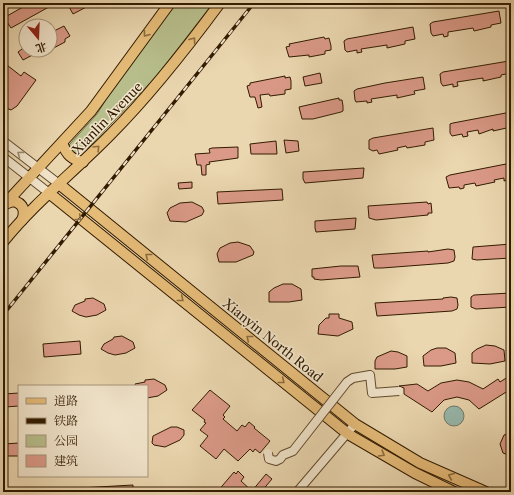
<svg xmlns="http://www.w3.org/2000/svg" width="514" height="495" viewBox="0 0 514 495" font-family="'Libre Caslon Text','Noto Serif SC',serif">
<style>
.green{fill:#b7be8b;stroke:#746c46}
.water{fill:#98b9ae;stroke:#6f7a68}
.building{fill:#db9a88;stroke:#321b00}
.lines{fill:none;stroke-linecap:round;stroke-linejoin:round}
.minor-casing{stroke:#604a2c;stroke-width:10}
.major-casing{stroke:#321b00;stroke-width:12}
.minor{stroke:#f1e4cb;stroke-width:8}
.major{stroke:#e5bb78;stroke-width:10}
.rail-casing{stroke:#321b00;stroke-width:3.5}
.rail{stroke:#f1e4cb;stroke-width:2;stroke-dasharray:6;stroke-linecap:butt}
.minor-bridge-casing{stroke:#604a2c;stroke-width:10;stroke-linecap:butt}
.minor-bridge{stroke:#f1e4cb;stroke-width:8}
.oneway{stroke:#8c6b3c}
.oneway2{stroke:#9b8a70}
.labels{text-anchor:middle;stroke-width:3;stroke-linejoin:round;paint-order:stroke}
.street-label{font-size:13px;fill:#321b00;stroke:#f1e4cb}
</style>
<rect width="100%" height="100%" fill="#ead6af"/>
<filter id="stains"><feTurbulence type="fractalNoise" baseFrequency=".005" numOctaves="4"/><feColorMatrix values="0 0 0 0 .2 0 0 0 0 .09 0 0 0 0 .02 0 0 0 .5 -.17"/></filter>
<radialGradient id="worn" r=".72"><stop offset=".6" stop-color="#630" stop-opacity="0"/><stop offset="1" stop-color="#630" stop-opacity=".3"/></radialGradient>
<path class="green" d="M 176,3 L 213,3 L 155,78 L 89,147 L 76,156 L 69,149 L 69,145 L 97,114 L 122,74 Z"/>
<circle class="water" cx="454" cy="416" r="10"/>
<g class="building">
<path d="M 30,3 L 56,3 L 11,28 L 5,19 L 8,17 L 7,16 Z"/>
<path d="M 67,3 L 94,3 L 73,14 Z"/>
<path d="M 499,11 L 501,23 L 491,25 L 491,27 L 474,31 L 473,28 L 448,32 L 448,36 L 444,37 L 443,34 L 433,36 L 431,33 L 430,24 L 433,22 Z"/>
<path d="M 64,26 L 70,36 L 65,39 L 65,42 L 50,50 L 50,33 Z"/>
<path d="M 413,27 L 415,39 L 405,41 L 405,44 L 387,48 L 387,45 L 361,49 L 362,52 L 357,53 L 357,50 L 347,52 L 345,50 L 344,41 L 347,39 Z"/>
<path d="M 324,37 L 325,39 L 329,38 L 331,46 L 331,50 L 325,51 L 325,54 L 309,57 L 309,55 L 289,57 L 286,47 L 290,46 L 289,44 Z"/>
<path d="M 26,46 L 26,50 L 42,50 L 23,60 L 18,52 Z"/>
<path d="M 509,61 L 511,73 L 501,75 L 501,77 L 483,81 L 483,78 L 457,82 L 458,86 L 453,87 L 453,84 L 443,86 L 441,83 L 440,74 L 443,72 Z"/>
<path d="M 3,62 L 21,76 L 24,72 L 36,80 L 17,106 L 11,110 L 6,108 L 3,105 Z"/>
<path d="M 320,73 L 322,83 L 305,86 L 303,77 Z"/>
<path d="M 285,76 L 285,78 L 290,77 L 291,81 L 291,89 L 285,90 L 285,94 L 270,96 L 269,94 L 260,95 L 262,107 L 258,108 L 255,97 L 250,97 L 247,86 L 250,85 L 250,83 Z"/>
<path d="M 423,77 L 425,89 L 414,91 L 415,94 L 397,98 L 397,95 L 371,99 L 372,102 L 367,103 L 367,101 L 356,102 L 355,100 L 354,91 L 357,89 L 385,83 Z"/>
<path d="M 339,98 L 339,100 L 342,100 L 343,106 L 343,111 L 341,112 L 313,119 L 302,119 L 299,107 Z"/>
<path d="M 511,112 L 511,127 L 493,131 L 493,129 L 479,134 L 478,130 L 467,132 L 468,136 L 463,137 L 462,134 L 452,136 L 450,133 L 450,124 L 453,123 Z"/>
<path d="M 433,128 L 434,140 L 425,142 L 425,145 L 407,148 L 406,146 L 397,148 L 398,150 L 379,154 L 377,150 L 373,151 L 369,149 L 369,140 L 373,138 Z"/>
<path d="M 284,140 L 298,141 L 299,151 L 286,153 Z"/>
<path d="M 276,141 L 277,154 L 251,154 L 250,144 Z"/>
<path d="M 238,147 L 238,158 L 209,162 L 210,164 L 206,165 L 206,175 L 202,175 L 201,165 L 197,165 L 195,154 L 210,153 L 209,149 L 212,148 Z"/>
<path d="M 506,164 L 506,165 L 511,164 L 511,179 L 504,181 L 504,178 L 494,180 L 495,182 L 476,186 L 475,183 L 464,185 L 464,188 L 460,189 L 459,187 L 449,188 L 446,177 L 450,175 Z"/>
<path d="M 364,168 L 363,178 L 305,183 L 303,179 L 303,172 Z"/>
<path d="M 192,182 L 192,188 L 179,189 L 178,183 Z"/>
<path d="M 282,189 L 283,200 L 218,204 L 217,192 Z"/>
<path d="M 192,202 L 202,207 L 204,211 L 202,215 L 186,222 L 170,221 L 167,213 L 170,208 L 180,203 Z"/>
<path d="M 427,202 L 428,204 L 431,203 L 432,213 L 428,213 L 428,215 L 376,220 L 369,218 L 368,206 Z"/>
<path d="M 356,218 L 355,229 L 316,232 L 315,228 L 315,221 Z"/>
<path d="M 238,242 L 250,246 L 254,252 L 253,255 L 236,262 L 219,262 L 217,254 L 220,248 L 230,243 Z"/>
<path d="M 511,244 L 511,258 L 477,260 L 472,259 L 473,247 Z"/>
<path d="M 448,249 L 454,250 L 455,257 L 454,261 L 448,263 L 382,268 L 374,268 L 373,262 L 372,255 L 428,251 L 428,252 Z"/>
<path d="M 341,266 L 358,266 L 360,277 L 321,280 L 314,279 L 314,277 L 312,277 L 312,269 Z"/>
<path d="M 283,284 L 292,284 L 301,289 L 302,300 L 289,302 L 269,302 L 269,292 L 274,288 Z"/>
<path d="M 511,293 L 511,307 L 476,309 L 471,307 L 471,297 L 474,295 Z"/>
<path d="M 451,297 L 457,298 L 458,305 L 457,309 L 452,311 L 377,316 L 376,310 L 375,303 L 443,299 L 443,298 Z"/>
<path d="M 93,298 L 104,304 L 106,310 L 97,315 L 86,317 L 79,315 L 72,311 L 75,305 L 85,301 L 85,299 Z"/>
<path d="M 329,314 L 339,314 L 339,318 L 352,322 L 353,329 L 338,336 L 318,334 L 319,325 L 326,318 L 329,318 Z"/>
<path d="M 122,336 L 133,342 L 135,348 L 126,353 L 115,355 L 108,353 L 101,349 L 104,344 L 113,339 L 114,337 Z"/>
<path d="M 80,341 L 81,354 L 44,357 L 43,344 Z"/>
<path d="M 486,345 L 495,346 L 504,350 L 505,361 L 490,364 L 472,363 L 472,353 L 477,349 Z"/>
<path d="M 437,348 L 446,348 L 455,353 L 456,363 L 441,366 L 424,366 L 423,356 L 431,350 Z"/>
<path d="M 391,351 L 398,352 L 407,356 L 407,367 L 395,369 L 375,369 L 375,361 L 377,357 Z"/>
<path d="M 511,375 L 511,389 L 479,409 L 469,400 L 457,397 L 444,400 L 432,412 L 404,394 L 404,388 L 399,386 L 417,384 L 428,391 L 441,383 L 457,380 L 469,382 L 483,389 L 498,379 L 500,382 Z"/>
<path d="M 154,379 L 165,385 L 167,390 L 158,396 L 147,398 L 147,386 L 136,386 L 135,384 L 145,382 L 145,380 Z"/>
<path d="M 210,390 L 230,406 L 223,415 L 225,417 L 223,419 L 237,431 L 242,425 L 245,427 L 249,422 L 255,427 L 254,428 L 270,441 L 260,453 L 255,449 L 253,452 L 250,449 L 238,461 L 224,449 L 216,459 L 200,446 L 208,436 L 200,430 L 206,423 L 204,422 L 205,420 L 192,410 Z"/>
<path d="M 19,393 L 19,406 L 5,407 L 4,394 Z"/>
<path d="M 171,427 L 177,427 L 184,430 L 184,435 L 180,440 L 165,447 L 154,445 L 152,443 L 153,436 Z"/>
<path d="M 511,433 L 511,456 L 503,453 L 500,444 L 504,435 Z"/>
<path d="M 19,443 L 19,456 L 5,456 L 4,444 Z"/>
<path d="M 238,471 L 244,477 L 241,481 L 252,491 L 266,474 L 272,479 L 261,492 L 240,492 L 235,488 L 231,492 L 217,492 L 234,472 L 236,474 Z"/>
<path d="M 133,485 L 133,492 L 80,492 L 80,488 Z"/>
</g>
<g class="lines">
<defs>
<g id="minor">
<path d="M 3,141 L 59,184"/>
<path d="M 3,157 L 49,193"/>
<path d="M 297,492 L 355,424"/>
</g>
<g id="major">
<path d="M 62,143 C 67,155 71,159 83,162"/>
<path d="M 59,184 L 355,424 L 420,463 L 486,492"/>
<path d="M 49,193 L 348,434 L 415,473 L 454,492"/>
<path d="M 5,204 L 13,201 C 23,203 26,211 22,220"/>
<path d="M 3,206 L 91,111 L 170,3"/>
<path d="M 3,242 C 35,202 75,171 111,134 C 151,94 186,49 220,3"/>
</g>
</defs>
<use href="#minor" class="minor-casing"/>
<use href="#major" class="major-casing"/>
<use href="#minor" class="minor"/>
<use href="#major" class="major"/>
<defs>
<path id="rail" d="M 3,315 L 254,3"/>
</defs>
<use href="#rail" class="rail-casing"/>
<use href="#rail" class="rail"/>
<defs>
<path id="minor-bridge" d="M 268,453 L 269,459 L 276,461 L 280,459 L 283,455 L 293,451 L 347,382 L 353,378 L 370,375 L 372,393 L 399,391"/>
</defs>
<use href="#minor-bridge" class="minor-bridge-casing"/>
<use href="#minor-bridge" class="minor-bridge"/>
</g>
<defs><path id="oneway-chevron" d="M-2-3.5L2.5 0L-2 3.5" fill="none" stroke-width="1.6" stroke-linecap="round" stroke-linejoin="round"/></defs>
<g class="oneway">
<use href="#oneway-chevron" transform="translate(146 34) rotate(127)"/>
<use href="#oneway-chevron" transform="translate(193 40) rotate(-54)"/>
<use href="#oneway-chevron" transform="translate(97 148) rotate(-45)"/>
<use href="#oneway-chevron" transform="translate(79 218) rotate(39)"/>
<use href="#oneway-chevron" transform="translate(148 256) rotate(-141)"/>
<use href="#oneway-chevron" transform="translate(181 299) rotate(39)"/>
<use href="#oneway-chevron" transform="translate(249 338) rotate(-141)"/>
<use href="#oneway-chevron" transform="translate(282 381) rotate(39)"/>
<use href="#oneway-chevron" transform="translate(382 454) rotate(30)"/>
<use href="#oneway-chevron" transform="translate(451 476) rotate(-157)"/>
</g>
<use class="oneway2" href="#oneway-chevron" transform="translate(20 154) rotate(-143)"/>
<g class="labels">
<g class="street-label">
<text transform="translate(107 118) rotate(-46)" y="5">Xianlin Avenue</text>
<text transform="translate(273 340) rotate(39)" y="5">Xianyin North Road</text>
</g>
</g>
<rect width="514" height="495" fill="none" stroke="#ead6af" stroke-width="16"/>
<rect x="4" y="4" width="506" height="487" fill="none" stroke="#321b00" stroke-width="2"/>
<rect x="8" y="8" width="498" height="479" fill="none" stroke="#321b00"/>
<rect x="18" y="385" width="130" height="92" fill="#f1e4cb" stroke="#a5947a"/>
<rect x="26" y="398" width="20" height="6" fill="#e5bb78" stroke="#a5947a"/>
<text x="54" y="405" font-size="12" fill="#321b00">道路</text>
<rect x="26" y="418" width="20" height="6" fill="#321b00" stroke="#a5947a"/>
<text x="54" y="425" font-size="12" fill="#321b00">铁路</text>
<rect x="26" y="435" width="20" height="12" fill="#b7be8b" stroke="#a5947a"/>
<text x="54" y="445" font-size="12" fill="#321b00">公园</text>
<rect x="26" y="455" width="20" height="12" fill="#db9a88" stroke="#a5947a"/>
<text x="54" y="465" font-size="12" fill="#321b00">建筑</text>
<g transform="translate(38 38) rotate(161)"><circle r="19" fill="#f1e4cb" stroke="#a5947a"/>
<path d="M0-3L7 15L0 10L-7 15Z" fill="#8f2418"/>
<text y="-6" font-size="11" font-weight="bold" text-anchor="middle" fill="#321b00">北</text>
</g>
<rect width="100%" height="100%" filter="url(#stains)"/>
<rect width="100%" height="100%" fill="url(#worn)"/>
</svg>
